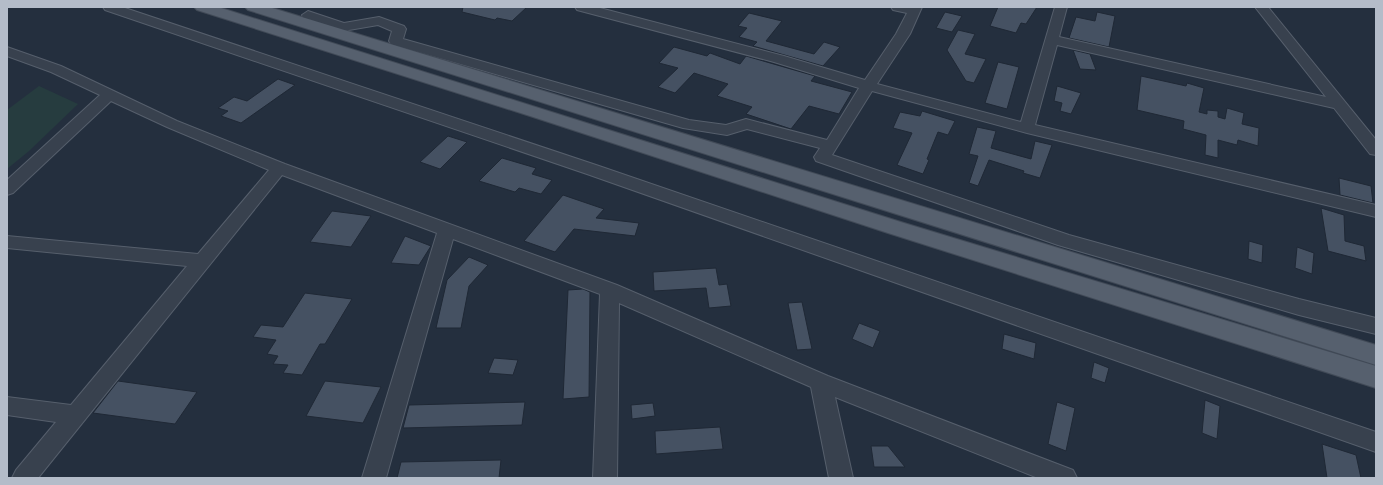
<svg xmlns="http://www.w3.org/2000/svg" width="1383" height="485" viewBox="0 0 1383 485" font-family="'Source Sans 3',sans-serif">
<style>
.green{fill:#263c3f}
.building{fill:#455162;stroke:#1f2835}
.lines{fill:none;stroke-linecap:round;stroke-linejoin:round}
.minor-casing{stroke:#565f6c;stroke-width:2}
.major-casing{stroke:#414a57;stroke-width:2}
.minor{fill:#38414e;fill-rule:evenodd}
.major{fill:#56606e;fill-rule:evenodd}
</style>
<rect width="100%" height="100%" fill="#242f3e"/>
<path class="green" d="M 39,86 L 78,104 L 29,151 L 7,169 L 7,110 Z"/>
<g class="building">
<path d="M 463,7 L 527,7 L 512,21 L 497,18 L 495,20 L 462,12 Z"/>
<path d="M 998,7 L 1037,7 L 1026,24 L 1021,23 L 1016,33 L 990,26 Z"/>
<path d="M 945,12 L 962,16 L 952,32 L 936,28 Z"/>
<path d="M 1097,12 L 1115,16 L 1109,47 L 1069,38 L 1076,17 L 1095,21 Z"/>
<path d="M 749,13 L 782,21 L 766,41 L 814,54 L 824,42 L 840,47 L 823,66 L 753,46 L 757,42 L 739,37 L 747,28 L 738,26 Z"/>
<path d="M 958,30 L 975,34 L 965,54 L 986,59 L 974,83 L 966,81 L 947,50 Z"/>
<path d="M 674,47 L 707,56 L 710,53 L 740,64 L 746,56 L 815,76 L 811,81 L 852,92 L 839,114 L 809,106 L 791,129 L 746,114 L 752,107 L 717,96 L 728,84 L 694,73 L 675,93 L 658,87 L 678,68 L 659,63 Z"/>
<path d="M 1073,50 L 1090,54 L 1096,70 L 1080,69 Z"/>
<path d="M 998,62 L 1019,67 L 1007,109 L 985,103 Z"/>
<path d="M 1141,76 L 1186,86 L 1187,83 L 1204,88 L 1199,112 L 1207,114 L 1207,110 L 1218,111 L 1218,117 L 1225,119 L 1227,108 L 1244,113 L 1242,124 L 1259,128 L 1258,146 L 1238,140 L 1237,145 L 1218,140 L 1218,158 L 1205,155 L 1206,135 L 1183,129 L 1184,121 L 1137,110 Z"/>
<path d="M 278,79 L 295,85 L 241,123 L 221,116 L 228,111 L 218,108 L 234,97 L 247,101 Z"/>
<path d="M 1057,86 L 1081,93 L 1071,114 L 1060,111 L 1062,103 L 1054,101 Z"/>
<path d="M 922,111 L 955,121 L 948,135 L 938,132 L 927,159 L 929,160 L 923,174 L 897,165 L 912,133 L 893,128 L 900,112 L 920,116 Z"/>
<path d="M 977,127 L 996,131 L 991,148 L 1031,159 L 1035,141 L 1052,145 L 1040,178 L 1023,173 L 1024,171 L 989,160 L 978,186 L 969,183 L 978,156 L 969,154 Z"/>
<path d="M 448,136 L 467,142 L 440,169 L 420,162 Z"/>
<path d="M 502,158 L 536,168 L 532,174 L 552,180 L 541,194 L 519,188 L 515,192 L 479,181 Z"/>
<path d="M 1339,178 L 1371,186 L 1373,203 L 1340,195 Z"/>
<path d="M 563,195 L 604,209 L 596,218 L 639,223 L 635,236 L 574,229 L 555,252 L 524,241 Z"/>
<path d="M 1321,208 L 1344,215 L 1345,241 L 1364,246 L 1366,261 L 1328,251 Z"/>
<path d="M 332,211 L 371,216 L 351,247 L 310,242 Z"/>
<path d="M 405,236 L 431,246 L 419,265 L 391,263 Z"/>
<path d="M 1249,241 L 1263,245 L 1262,263 L 1248,259 Z"/>
<path d="M 1297,247 L 1314,253 L 1312,274 L 1295,268 Z"/>
<path d="M 469,257 L 488,265 L 469,286 L 461,328 L 436,328 L 447,280 Z"/>
<path d="M 716,268 L 719,285 L 727,284 L 731,306 L 709,308 L 706,288 L 654,291 L 653,272 Z"/>
<path d="M 583,289 L 590,292 L 589,397 L 563,399 L 568,290 Z"/>
<path d="M 305,293 L 352,299 L 325,344 L 320,344 L 302,375 L 283,373 L 288,365 L 273,364 L 278,356 L 267,354 L 276,340 L 253,337 L 261,325 L 283,327 Z"/>
<path d="M 802,302 L 812,349 L 797,350 L 788,303 Z"/>
<path d="M 859,323 L 880,331 L 873,348 L 852,339 Z"/>
<path d="M 1004,334 L 1036,343 L 1034,359 L 1002,349 Z"/>
<path d="M 494,358 L 518,360 L 513,375 L 488,373 Z"/>
<path d="M 1094,362 L 1109,368 L 1105,383 L 1091,378 Z"/>
<path d="M 118,381 L 197,392 L 175,424 L 93,413 Z"/>
<path d="M 325,381 L 381,387 L 363,423 L 306,416 Z"/>
<path d="M 1205,400 L 1220,406 L 1217,439 L 1202,433 Z"/>
<path d="M 525,402 L 522,425 L 403,428 L 409,405 Z"/>
<path d="M 1057,402 L 1075,408 L 1066,451 L 1048,444 Z"/>
<path d="M 653,403 L 655,416 L 632,419 L 631,405 Z"/>
<path d="M 720,427 L 723,449 L 656,454 L 655,431 Z"/>
<path d="M 1322,444 L 1356,455 L 1361,478 L 1327,478 Z"/>
<path d="M 871,446 L 888,446 L 905,467 L 874,467 Z"/>
<path d="M 501,460 L 499,478 L 397,478 L 401,462 Z"/>
</g>
<g class="lines">
<defs>
<g id="minor">
<path d="M 103,7 L 122,7 L 599,166 L 1376,432 L 1376,452 L 587,174 L 105,10 Z"/>
<path d="M 575,7 L 596,7 L 784,56 L 865,80 L 896,34 L 907,13 L 893,10 L 891,7 L 922,7 L 910,34 L 877,84 L 1021,122 L 1055,7 L 1067,7 L 1059,37 L 1326,97 L 1255,7 L 1268,7 L 1376,140 L 1376,155 L 1370,154 L 1334,108 L 1057,45 L 1035,125 L 1376,205 L 1376,217 L 1027,133 L 872,91 L 832,155 L 1069,235 L 1299,299 L 1376,318 L 1376,334 L 1299,315 L 1058,245 L 816,161 L 814,157 L 820,148 L 747,129 L 727,135 L 683,128 L 391,44 L 389,41 L 392,31 L 378,25 L 343,31 L 303,18 L 302,15 L 308,11 L 344,23 L 379,17 L 404,26 L 406,29 L 403,39 L 689,120 L 726,125 L 746,119 L 827,140 L 859,88 L 774,62 L 577,10 Z"/>
<path d="M 7,47 L 61,66 L 177,121 L 285,164 L 617,285 L 828,376 L 1073,470 L 1077,478 L 1038,478 L 835,397 L 853,478 L 829,478 L 811,387 L 619,303 L 617,478 L 593,478 L 600,294 L 453,239 L 386,478 L 362,478 L 437,233 L 282,175 L 38,478 L 12,478 L 16,470 L 56,422 L 7,415 L 7,397 L 71,405 L 187,266 L 7,248 L 7,236 L 198,254 L 269,170 L 167,127 L 111,101 L 13,193 L 7,195 L 7,180 L 100,95 L 51,72 L 7,56 Z"/>
</g>
<g id="major">
<path d="M 194,7 L 218,7 L 904,223 L 1376,366 L 1376,388 L 888,233 L 530,116 L 197,10 Z"/>
<path d="M 245,7 L 269,7 L 1376,345 L 1376,365 L 248,10 Z"/>
</g>
</defs>
<use href="#minor" class="minor-casing"/>
<use href="#major" class="major-casing"/>
<use href="#minor" class="minor"/>
<use href="#major" class="major"/>
</g>
<rect width="1383" height="485" fill="none" stroke="#b4bcc9" stroke-width="16"/>
</svg>
